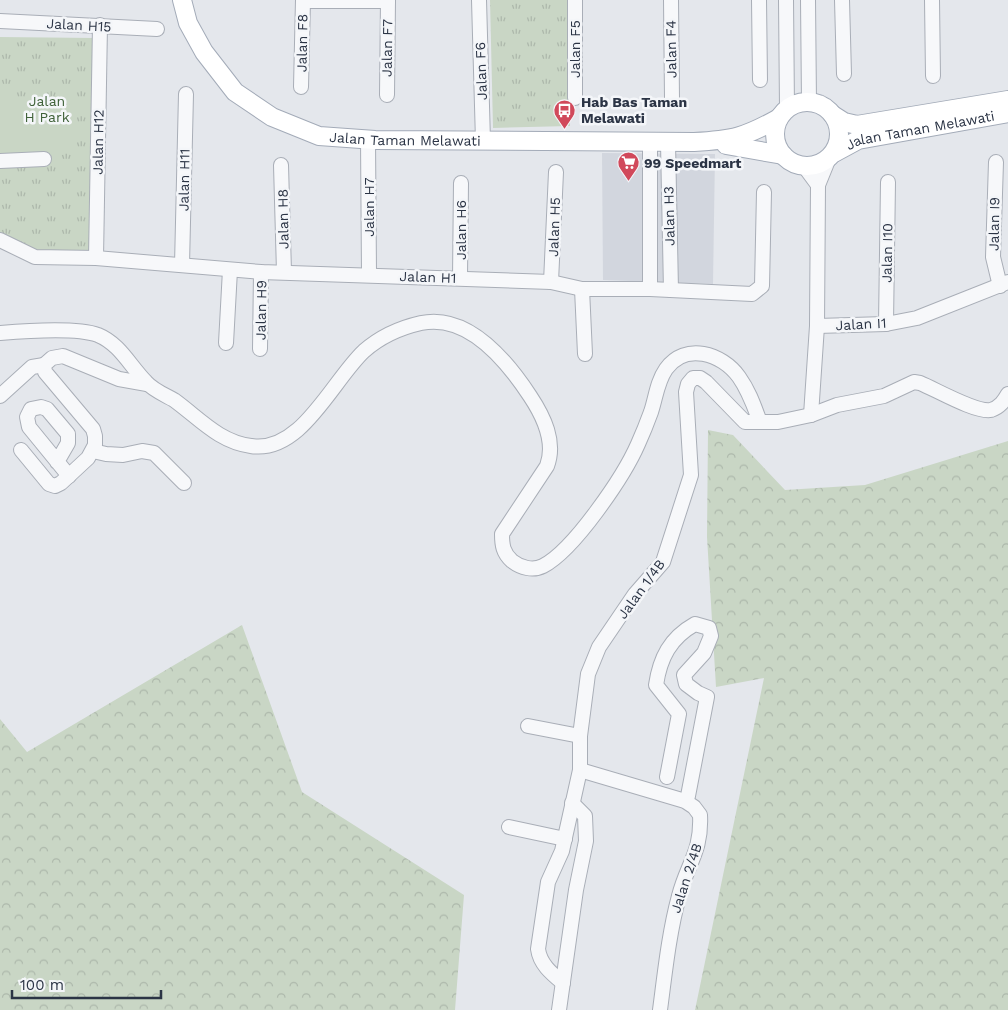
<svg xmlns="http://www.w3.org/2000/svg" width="1008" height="1010" viewBox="0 0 1008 1010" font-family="'Work Sans',sans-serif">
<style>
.built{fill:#d2d6de}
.forest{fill:url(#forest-crowns)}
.park{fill:url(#park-tufts)}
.garden{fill:#c9d6c5}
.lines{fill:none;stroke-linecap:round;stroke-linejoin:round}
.minor-casing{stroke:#a9aeb7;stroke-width:16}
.major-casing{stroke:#a3abb8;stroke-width:20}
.path{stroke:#c2c5cb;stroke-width:2;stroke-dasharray:4 4;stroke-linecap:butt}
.minor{stroke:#f7f8fa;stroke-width:14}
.major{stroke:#fff;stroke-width:18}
.labels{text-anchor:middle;stroke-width:5;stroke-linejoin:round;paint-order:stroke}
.street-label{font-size:14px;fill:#2b3445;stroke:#f4f6f9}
.park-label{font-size:14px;fill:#3f6138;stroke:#f4f6f9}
.poi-label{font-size:14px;font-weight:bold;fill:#2b3445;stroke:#f4f6f9;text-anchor:start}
</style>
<defs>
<pattern id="forest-crowns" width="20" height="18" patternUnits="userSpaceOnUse" patternTransform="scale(1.25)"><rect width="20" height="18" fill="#c9d6c5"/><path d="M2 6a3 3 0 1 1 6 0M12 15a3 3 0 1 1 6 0" fill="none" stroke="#adb8ab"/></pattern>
<pattern id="park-tufts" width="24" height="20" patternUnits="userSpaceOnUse" patternTransform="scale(1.25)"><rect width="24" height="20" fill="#c9d6c5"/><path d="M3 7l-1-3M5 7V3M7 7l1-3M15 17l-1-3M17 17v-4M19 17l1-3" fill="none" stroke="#adb8ab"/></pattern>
</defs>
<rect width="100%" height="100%" fill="#e4e7ec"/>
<path class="built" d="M 602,153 L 715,154 L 713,284 L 603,280 Z"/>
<g class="forest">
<path d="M 708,430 L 733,435 L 785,490 L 865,485 L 1008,441 L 1008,1010 L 695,1010 L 764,678 L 716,687 L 707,537 Z"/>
<path d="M 242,625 L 302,792 L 464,895 L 455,1010 L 0,1010 L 0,719 L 27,752 Z"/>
</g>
<g class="park">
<path d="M 490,0 L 568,0 L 570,126 L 493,128 Z"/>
<path d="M 0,37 L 95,38 L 90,256 L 37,252 L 0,234 Z"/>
</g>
<g class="garden">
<rect x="0" y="102" width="43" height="53"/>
<rect x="46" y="105" width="31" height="45"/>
</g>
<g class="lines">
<defs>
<g id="minor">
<path d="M 479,0 L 483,141"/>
<path d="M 575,0 L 575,98"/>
<path d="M 671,0 L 672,98"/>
<path d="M 759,0 L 760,80"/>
<path d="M 786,0 L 787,108"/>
<path d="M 808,0 L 809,102"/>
<path d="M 842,0 L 844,74"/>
<path d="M 932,0 L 933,76"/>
<path d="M 303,1 L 388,1"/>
<path d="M 0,21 L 157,29"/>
<path d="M 301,87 L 303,0"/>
<path d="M 387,95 L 388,0"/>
<path d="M 368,139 L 369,274"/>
<path d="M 650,143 L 650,289"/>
<path d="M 668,143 L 671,290"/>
<path d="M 0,161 L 44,159"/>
<path d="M 996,162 L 993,257 L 1000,286"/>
<path d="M 281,165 L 284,272"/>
<path d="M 804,166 L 818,185"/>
<path d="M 0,240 L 35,257 L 96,258 L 261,272 L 551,282 L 582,289 L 650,289 L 752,294 L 762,286 L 764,192"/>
<path d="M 96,258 L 100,25"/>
<path d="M 182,265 L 186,94"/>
<path d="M 460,278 L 461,183"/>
<path d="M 551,282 L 556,172"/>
<path d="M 582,289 L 585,354"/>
<path d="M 886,324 L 888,182"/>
<path d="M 817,326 L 886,324 L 917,318 L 1008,282"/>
<path d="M 0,333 C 24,331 76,327 98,335 C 120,344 130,366 146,382 C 153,390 165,395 174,400 C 199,418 219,442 251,446 C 301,454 332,381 364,351 C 381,336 399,328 421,323 C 468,313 507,361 530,396 C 544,417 556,442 547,466 L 502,534 C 502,545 503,553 512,561 C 521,568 533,571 543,566 C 574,550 624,476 638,444 C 643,433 647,423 651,412 C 656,397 657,382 666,369 C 685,342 722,353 739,377 C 749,391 754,406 760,422"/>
<path d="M 226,343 L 230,270"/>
<path d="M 260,349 L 261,272"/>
<path d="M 0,396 L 32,367 L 44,365"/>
<path d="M 811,415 L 817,326 L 818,185 L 829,158"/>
<path d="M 21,450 L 49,484 L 55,486 L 61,483 L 88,458 L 95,445 L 95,436 L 93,429 L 45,372 L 44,365 L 52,358 L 63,356 L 119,379 L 147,384"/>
<path d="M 93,451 L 106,454 L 123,455 L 142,451 L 154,453 L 184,483"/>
<path d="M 57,462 L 68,443 L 68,434 L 47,409 L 41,407 L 31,409 L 27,417 L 29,427 L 69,476"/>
<path d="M 528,726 L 580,736"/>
<path d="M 580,770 L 685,801 L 694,807 L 700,815 C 702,852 687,864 679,896 C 669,933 665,972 660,1010"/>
<path d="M 667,777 L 679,714 L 656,685 C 660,658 670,638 695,624 L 709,628 L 711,636 L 704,653 L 684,675 L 686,684 L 698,693 L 707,697 L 688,796 L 685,801"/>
<path d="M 509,827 L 565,839"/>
<path d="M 563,983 C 551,973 540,964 538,949 L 548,882 L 562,851 L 580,770 L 580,736 L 588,674 L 599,647 L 635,594 L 663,562 L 691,475 L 686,392 L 688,384 L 693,378 L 700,378 L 706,382 L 745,422 L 778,422 L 811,415 L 837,405 L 884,396 L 914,382 L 920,383 C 935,389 976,413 991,410 C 1000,407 1004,401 1008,394"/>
<path d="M 559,1010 L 576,890 L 586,841 L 585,816 L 572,803"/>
</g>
<g id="major">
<path id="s1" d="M 182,0 L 188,23 L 204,52 L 235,92 L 272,117 L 319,136 L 375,140 L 694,142 C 733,140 745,137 779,118"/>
<circle cx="807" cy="134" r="32"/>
<path d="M 833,115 L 844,122 L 857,125 L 1008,100"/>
<path d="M 726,145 L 783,155"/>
<path id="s2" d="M 834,153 L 858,140 L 1008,113"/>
</g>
</defs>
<use href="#minor" class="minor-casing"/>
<use href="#major" class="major-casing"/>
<path class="path" d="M 822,96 L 830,101"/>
<use href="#minor" class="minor"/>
<use href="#major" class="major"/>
</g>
<defs>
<symbol id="bus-pin" viewBox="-11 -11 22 30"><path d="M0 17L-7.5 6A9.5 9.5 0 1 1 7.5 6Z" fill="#d1495b" stroke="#f4f6f9"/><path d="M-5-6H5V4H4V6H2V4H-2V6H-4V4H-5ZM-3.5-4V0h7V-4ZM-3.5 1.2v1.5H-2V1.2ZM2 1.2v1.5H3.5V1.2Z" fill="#fff"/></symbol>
<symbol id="supermarket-pin" viewBox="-11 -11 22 30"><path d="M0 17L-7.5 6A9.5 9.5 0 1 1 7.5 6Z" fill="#d1495b" stroke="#f4f6f9"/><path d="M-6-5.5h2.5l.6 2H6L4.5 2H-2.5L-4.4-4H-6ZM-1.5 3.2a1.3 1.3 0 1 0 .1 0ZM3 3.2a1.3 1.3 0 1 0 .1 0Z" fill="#fff"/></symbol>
</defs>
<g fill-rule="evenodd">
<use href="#bus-pin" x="552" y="98" width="25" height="34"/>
<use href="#supermarket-pin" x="616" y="150" width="25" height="34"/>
</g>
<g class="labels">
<g class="street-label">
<text transform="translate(79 25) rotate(3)" y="5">Jalan H15</text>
<text transform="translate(302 43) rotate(-89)" y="5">Jalan F8</text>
<text transform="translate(387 48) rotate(-89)" y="5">Jalan F7</text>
<text transform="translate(575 49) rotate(-90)" y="5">Jalan F5</text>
<text transform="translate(671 49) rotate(-91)" y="5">Jalan F4</text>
<text transform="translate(481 71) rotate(-92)" y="5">Jalan F6</text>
<text dy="5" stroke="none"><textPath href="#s2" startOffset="90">Jalan Taman Melawati</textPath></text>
<text dy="5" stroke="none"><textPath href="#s1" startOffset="289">Jalan Taman Melawati</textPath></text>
<text transform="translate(98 142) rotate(-89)" y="5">Jalan H12</text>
<text transform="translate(184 180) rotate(-89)" y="5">Jalan H11</text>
<text transform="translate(369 207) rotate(-90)" y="5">Jalan H7</text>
<text transform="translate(669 216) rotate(-91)" y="5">Jalan H3</text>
<text transform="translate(283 219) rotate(-91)" y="5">Jalan H8</text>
<text transform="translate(994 224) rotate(-89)" y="5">Jalan I9</text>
<text transform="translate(554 227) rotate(-88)" y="5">Jalan H5</text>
<text transform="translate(461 230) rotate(-90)" y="5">Jalan H6</text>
<text transform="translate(887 253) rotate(-89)" y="5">Jalan I10</text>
<text transform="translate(428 277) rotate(2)" y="5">Jalan H1</text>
<text transform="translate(261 310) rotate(-89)" y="5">Jalan H9</text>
<text transform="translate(861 324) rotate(-3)" y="5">Jalan I1</text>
<text transform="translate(641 589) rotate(-54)" y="5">Jalan 1/4B</text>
<text transform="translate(686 878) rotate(-72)" y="5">Jalan 2/4B</text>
</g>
<g class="park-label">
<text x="47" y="106">Jalan<tspan x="47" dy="16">H Park</tspan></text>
</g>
<g class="poi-label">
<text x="581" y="107">Hab Bas Taman<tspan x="581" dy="16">Melawati</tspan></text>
<text x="644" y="168">99 Speedmart</text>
</g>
</g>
<path d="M12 990v8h149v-8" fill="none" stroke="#2b3445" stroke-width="2.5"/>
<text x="20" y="990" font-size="15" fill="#2b3445" stroke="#f4f6f9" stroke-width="4" paint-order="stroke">100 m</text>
</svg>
